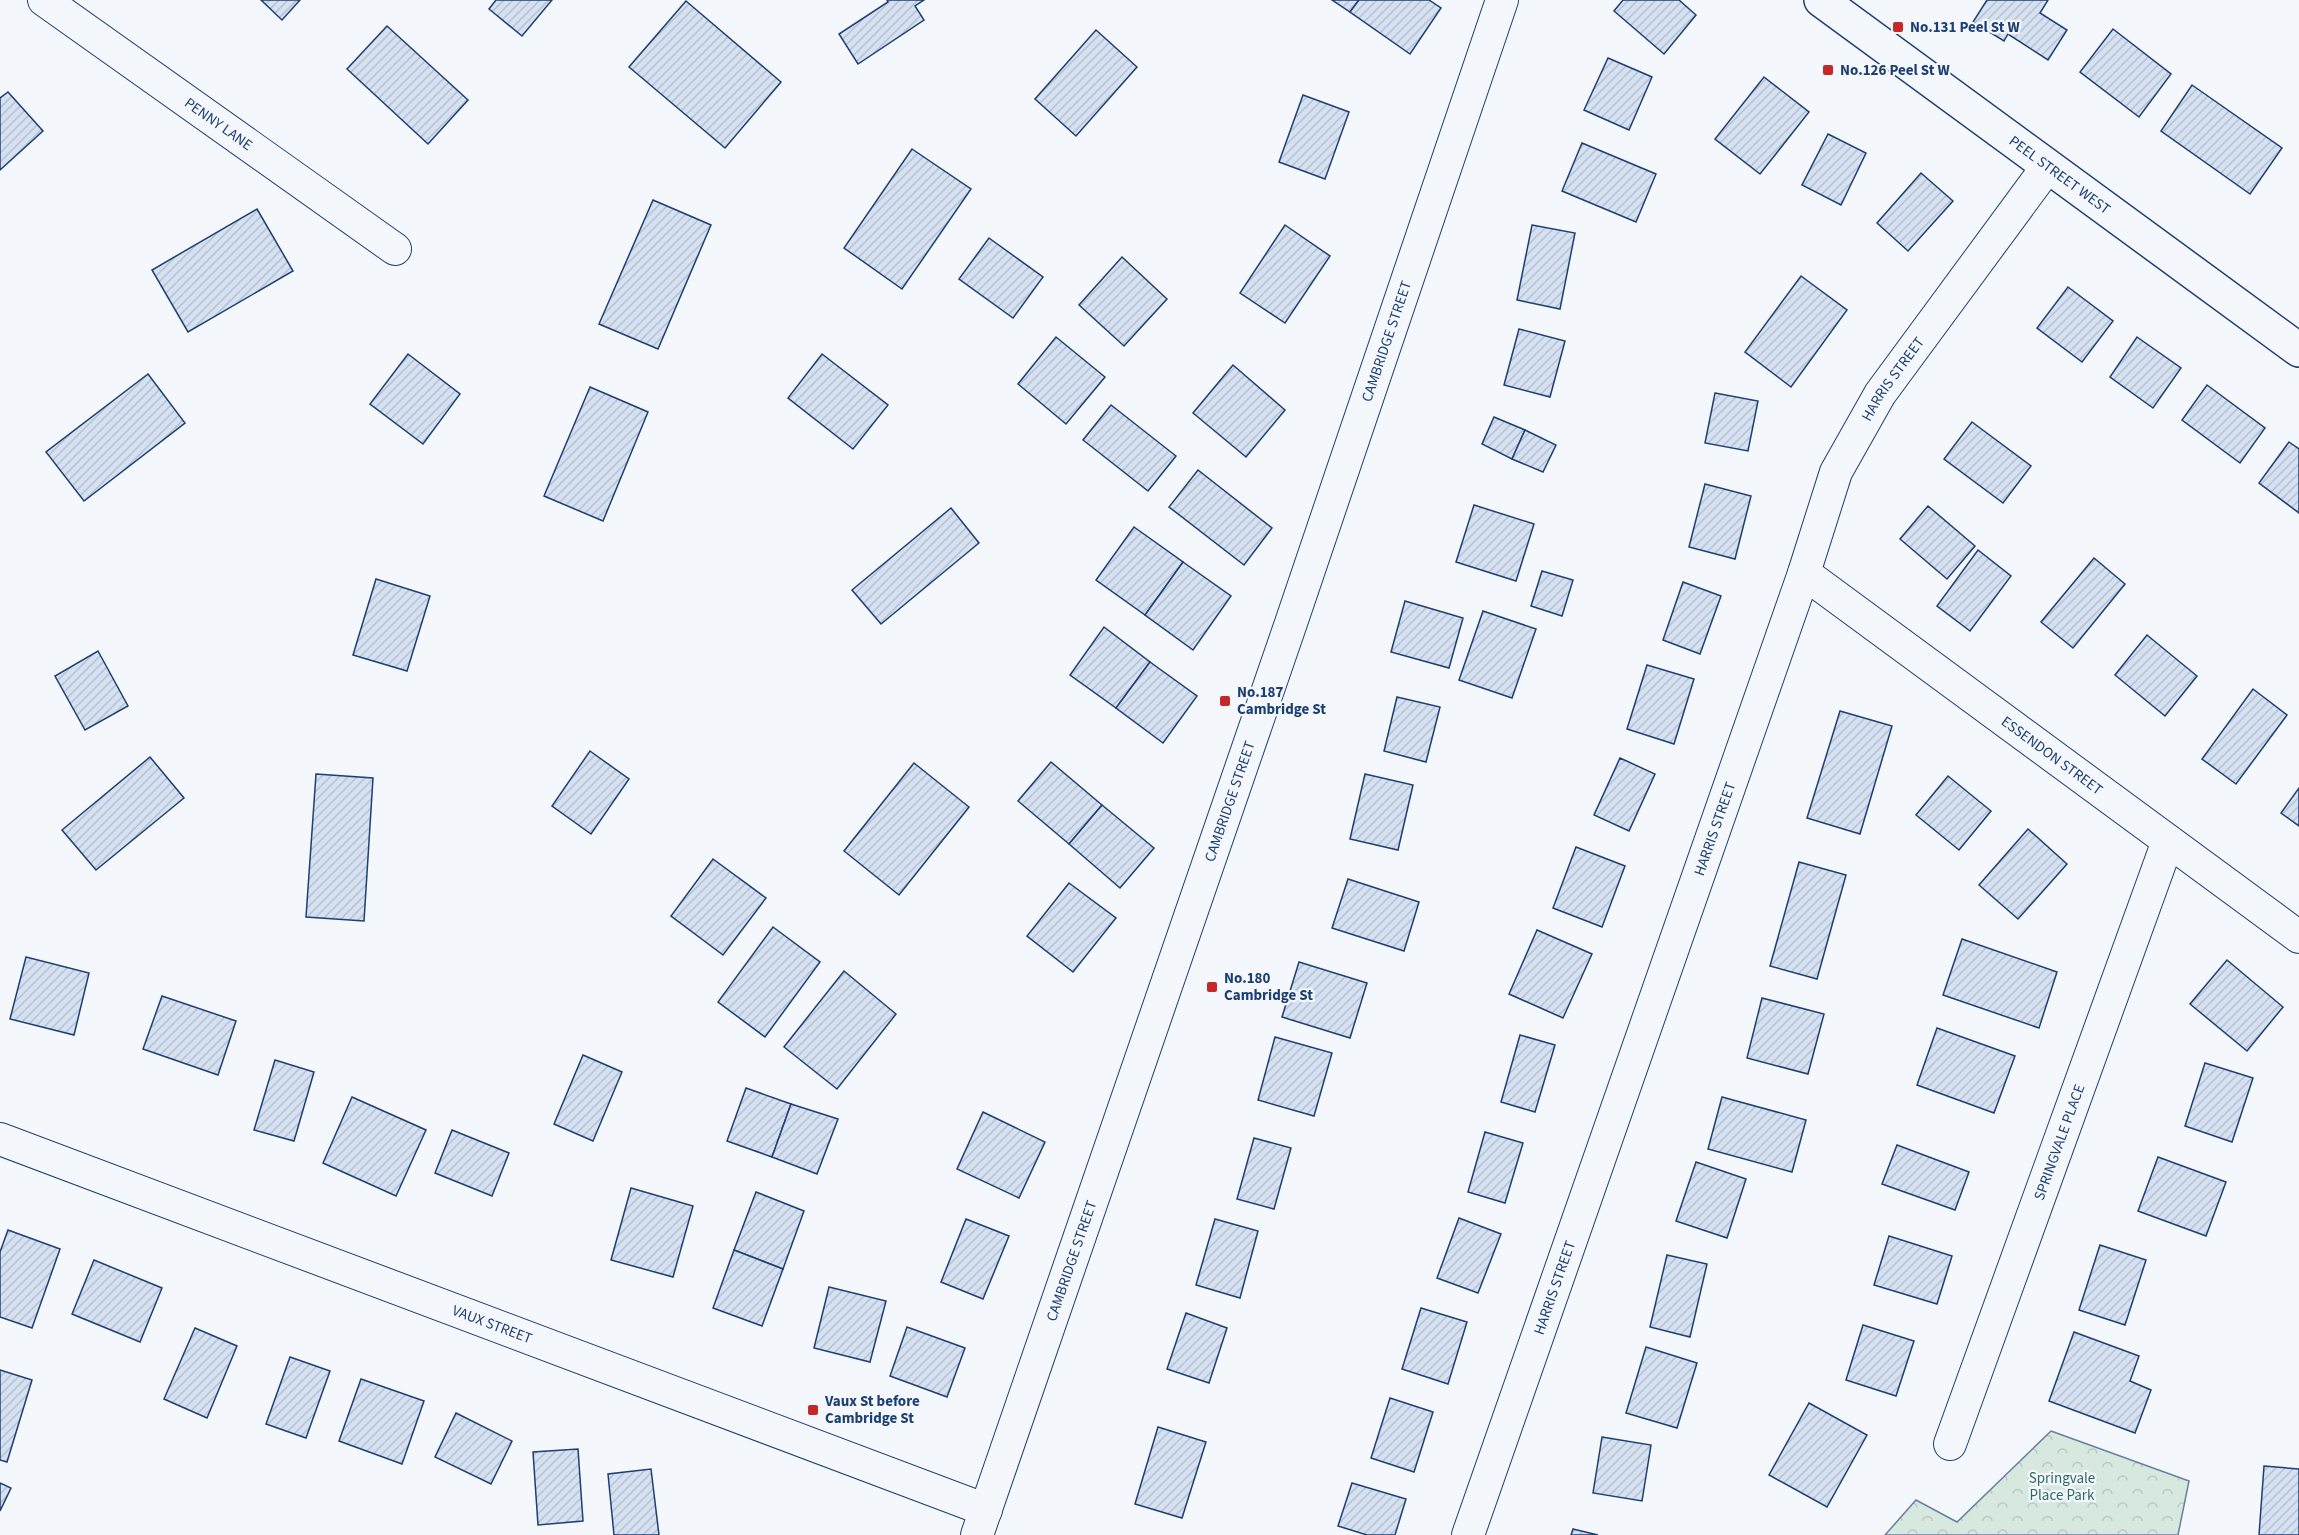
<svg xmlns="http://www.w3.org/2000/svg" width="2299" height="1535" viewBox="0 0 2299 1535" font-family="'Source Sans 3',sans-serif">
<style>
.park{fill:url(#park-crowns);stroke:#687fa3;stroke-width:1.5}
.building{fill:url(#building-hatch);stroke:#1d3f73;stroke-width:1.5}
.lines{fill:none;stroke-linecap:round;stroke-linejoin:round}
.street-casing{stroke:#1d3f73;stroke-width:34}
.secondary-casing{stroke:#1d3f73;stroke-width:36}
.street{stroke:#f4f7fb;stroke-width:32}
.secondary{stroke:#f4f7fb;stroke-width:33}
.poi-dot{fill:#c62828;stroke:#f4f7fb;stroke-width:2}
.labels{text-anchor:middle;stroke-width:4.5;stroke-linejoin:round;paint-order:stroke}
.poi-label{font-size:15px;font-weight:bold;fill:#1d3f73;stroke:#f4f7fb;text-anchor:start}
.street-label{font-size:15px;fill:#1d3f73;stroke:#f4f7fb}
.park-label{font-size:15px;fill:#2c6c60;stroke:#f4f7fb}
</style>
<defs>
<pattern id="park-crowns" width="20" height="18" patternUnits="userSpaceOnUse" patternTransform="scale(1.5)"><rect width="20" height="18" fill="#d7e8df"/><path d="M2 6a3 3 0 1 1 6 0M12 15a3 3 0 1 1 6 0" fill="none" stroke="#b8c8c3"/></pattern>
<pattern id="building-hatch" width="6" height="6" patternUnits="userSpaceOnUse" patternTransform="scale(1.5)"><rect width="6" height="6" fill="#d5e0f0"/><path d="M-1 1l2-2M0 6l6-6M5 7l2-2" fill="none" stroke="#b6c1d1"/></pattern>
</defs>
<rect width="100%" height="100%" fill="#f4f7fb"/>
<path class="park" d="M 2051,1431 L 2189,1481 L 2178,1535 L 1885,1535 L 1916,1500 L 1957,1522 Z"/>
<g class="building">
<path d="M 261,0 L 300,0 L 282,20 Z"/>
<path d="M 496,0 L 552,0 L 522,36 L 489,9 Z"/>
<path d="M 887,0 L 924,0 L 915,6 L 924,20 L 858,64 L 839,34 L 888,2 Z"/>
<path d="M 1332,0 L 1359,0 L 1350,12 Z"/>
<path d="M 1359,0 L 1429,0 L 1441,8 L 1410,54 L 1350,12 Z"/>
<path d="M 1623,0 L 1679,0 L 1696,15 L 1664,54 L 1614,11 Z"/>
<path d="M 1987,0 L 2048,0 L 2040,13 L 2067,30 L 2048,60 L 2008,34 L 2004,41 L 1973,22 Z"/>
<path d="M 686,1 L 781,82 L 725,148 L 629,67 Z"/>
<path d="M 387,26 L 468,100 L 428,144 L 347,69 Z"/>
<path d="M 2113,29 L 2171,74 L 2139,117 L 2080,72 Z"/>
<path d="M 1096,30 L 1137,67 L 1076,136 L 1035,99 Z"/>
<path d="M 1608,58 L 1652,77 L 1629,130 L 1584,110 Z"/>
<path d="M 1764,77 L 1809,112 L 1760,174 L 1715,139 Z"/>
<path d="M 2192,85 L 2282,148 L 2250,194 L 2161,131 Z"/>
<path d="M 8,92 L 43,131 L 0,170 L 0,98 Z"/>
<path d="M 1303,95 L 1349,112 L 1325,179 L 1279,162 Z"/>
<path d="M 1828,134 L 1866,153 L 1841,205 L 1802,185 Z"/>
<path d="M 1582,143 L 1656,174 L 1636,222 L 1562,191 Z"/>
<path d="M 912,149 L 971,189 L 902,289 L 844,248 Z"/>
<path d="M 1921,173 L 1953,201 L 1908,251 L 1877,223 Z"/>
<path d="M 653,200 L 711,225 L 658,349 L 599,324 Z"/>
<path d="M 257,209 L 293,271 L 188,332 L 152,270 Z"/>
<path d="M 1285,225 L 1330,256 L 1285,323 L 1240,293 Z"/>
<path d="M 1532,225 L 1575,233 L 1560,309 L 1517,300 Z"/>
<path d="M 989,238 L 1043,277 L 1013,318 L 959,279 Z"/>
<path d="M 1122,257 L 1167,299 L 1124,346 L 1079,305 Z"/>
<path d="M 1801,276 L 1847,310 L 1791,387 L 1745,352 Z"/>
<path d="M 2068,287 L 2113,321 L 2082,362 L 2037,328 Z"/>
<path d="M 1519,329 L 1565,341 L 1550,397 L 1504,385 Z"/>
<path d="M 1056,337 L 1105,377 L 1066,424 L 1018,384 Z"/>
<path d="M 2137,337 L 2181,368 L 2153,408 L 2110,377 Z"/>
<path d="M 408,354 L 460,394 L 423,444 L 370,404 Z"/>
<path d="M 822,354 L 888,405 L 853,449 L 788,398 Z"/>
<path d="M 1233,365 L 1285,410 L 1246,457 L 1193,413 Z"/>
<path d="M 148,374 L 185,423 L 84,501 L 46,452 Z"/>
<path d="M 2207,385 L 2265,428 L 2240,463 L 2182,420 Z"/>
<path d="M 590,387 L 648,412 L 603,521 L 544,496 Z"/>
<path d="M 1715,393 L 1758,401 L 1748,451 L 1705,443 Z"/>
<path d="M 1111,405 L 1176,456 L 1148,491 L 1083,440 Z"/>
<path d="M 1494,417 L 1525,430 L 1512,459 L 1482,444 Z"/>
<path d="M 1972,422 L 2031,466 L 2003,503 L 1944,459 Z"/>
<path d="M 1525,430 L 1556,445 L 1543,472 L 1512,459 Z"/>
<path d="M 2289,442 L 2299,449 L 2299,513 L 2259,483 Z"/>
<path d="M 1198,470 L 1272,528 L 1244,565 L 1169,507 Z"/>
<path d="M 1705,484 L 1751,496 L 1735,559 L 1689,547 Z"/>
<path d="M 1474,505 L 1534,524 L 1516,581 L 1456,562 Z"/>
<path d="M 1928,506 L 1975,546 L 1947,579 L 1900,539 Z"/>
<path d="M 951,508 L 979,543 L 881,624 L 852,590 Z"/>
<path d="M 1134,527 L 1183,562 L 1145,615 L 1096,580 Z"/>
<path d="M 1978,550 L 2011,576 L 1970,631 L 1937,606 Z"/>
<path d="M 2094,558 L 2125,584 L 2073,648 L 2041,622 Z"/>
<path d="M 1183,562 L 1231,596 L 1193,650 L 1145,615 Z"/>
<path d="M 1542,571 L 1573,580 L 1562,616 L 1531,606 Z"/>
<path d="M 376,579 L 430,596 L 407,671 L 353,655 Z"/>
<path d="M 1683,582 L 1721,596 L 1700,654 L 1663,640 Z"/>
<path d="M 1405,601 L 1463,618 L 1449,668 L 1391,652 Z"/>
<path d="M 1483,611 L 1536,629 L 1512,698 L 1459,680 Z"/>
<path d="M 1104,627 L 1150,662 L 1116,708 L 1070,675 Z"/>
<path d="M 2147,635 L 2197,676 L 2165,716 L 2115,675 Z"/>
<path d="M 98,651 L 128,706 L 85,730 L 55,676 Z"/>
<path d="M 1150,662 L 1197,696 L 1163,743 L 1116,708 Z"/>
<path d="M 1647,665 L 1694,679 L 1674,744 L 1627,729 Z"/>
<path d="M 2253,689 L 2287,715 L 2236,784 L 2202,759 Z"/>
<path d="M 1397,697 L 1440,707 L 1426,762 L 1384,751 Z"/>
<path d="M 1840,711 L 1892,726 L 1860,834 L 1807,818 Z"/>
<path d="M 590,751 L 629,779 L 591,834 L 552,806 Z"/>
<path d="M 150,757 L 184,798 L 96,870 L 62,830 Z"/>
<path d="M 1620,758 L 1655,774 L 1629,831 L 1594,815 Z"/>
<path d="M 1051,762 L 1102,805 L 1069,844 L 1018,801 Z"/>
<path d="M 914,763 L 969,807 L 899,895 L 844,851 Z"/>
<path d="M 316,774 L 373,778 L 364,921 L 306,917 Z"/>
<path d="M 1365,774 L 1413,785 L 1398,850 L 1350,839 Z"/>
<path d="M 1948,776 L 1991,811 L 1959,850 L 1916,815 Z"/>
<path d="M 2299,788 L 2299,826 L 2281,813 Z"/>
<path d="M 1102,805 L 1154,848 L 1120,888 L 1069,844 Z"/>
<path d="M 2028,829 L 2067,864 L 2018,919 L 1979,885 Z"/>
<path d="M 1576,847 L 1625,866 L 1602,927 L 1553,908 Z"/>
<path d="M 713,859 L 766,898 L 723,955 L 671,916 Z"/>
<path d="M 1799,862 L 1846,875 L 1817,979 L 1770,966 Z"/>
<path d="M 1348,879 L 1419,902 L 1404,951 L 1332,928 Z"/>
<path d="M 1069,883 L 1116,918 L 1073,972 L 1027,936 Z"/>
<path d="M 773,927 L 820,962 L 765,1037 L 718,1002 Z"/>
<path d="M 1537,930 L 1592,954 L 1563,1018 L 1509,994 Z"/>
<path d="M 1962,939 L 2057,972 L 2039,1028 L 1943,995 Z"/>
<path d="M 26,957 L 89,973 L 74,1035 L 10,1019 Z"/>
<path d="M 2227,960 L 2283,1007 L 2247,1051 L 2190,1004 Z"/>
<path d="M 1299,962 L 1367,983 L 1350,1038 L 1282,1017 Z"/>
<path d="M 844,971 L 896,1014 L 837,1089 L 784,1047 Z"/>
<path d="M 162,996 L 236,1021 L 218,1075 L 143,1049 Z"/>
<path d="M 1762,998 L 1824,1014 L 1808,1074 L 1747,1058 Z"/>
<path d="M 1937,1028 L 2015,1056 L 1994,1113 L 1917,1085 Z"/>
<path d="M 1520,1035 L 1555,1045 L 1535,1112 L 1501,1102 Z"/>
<path d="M 1275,1037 L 1332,1053 L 1314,1116 L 1258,1100 Z"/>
<path d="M 583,1055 L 622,1072 L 593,1141 L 554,1124 Z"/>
<path d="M 275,1060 L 314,1072 L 294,1141 L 254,1130 Z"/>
<path d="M 2205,1063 L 2253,1078 L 2232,1142 L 2185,1126 Z"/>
<path d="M 746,1088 L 791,1104 L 772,1157 L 727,1141 Z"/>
<path d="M 352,1097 L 426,1130 L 396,1196 L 323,1163 Z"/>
<path d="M 1722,1097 L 1806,1120 L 1792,1172 L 1708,1149 Z"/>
<path d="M 791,1104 L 838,1119 L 817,1174 L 772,1157 Z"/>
<path d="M 983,1112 L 1045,1142 L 1019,1198 L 957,1169 Z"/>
<path d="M 452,1130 L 509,1153 L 492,1196 L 435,1173 Z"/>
<path d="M 1485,1132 L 1523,1143 L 1505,1203 L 1468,1192 Z"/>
<path d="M 1254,1138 L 1291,1148 L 1274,1209 L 1237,1199 Z"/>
<path d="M 1897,1145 L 1969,1172 L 1955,1210 L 1882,1184 Z"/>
<path d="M 2158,1157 L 2226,1182 L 2206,1236 L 2138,1211 Z"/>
<path d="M 1696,1162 L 1746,1179 L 1727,1238 L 1676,1221 Z"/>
<path d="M 631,1188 L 693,1206 L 673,1277 L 611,1260 Z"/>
<path d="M 756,1192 L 804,1211 L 783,1269 L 734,1250 Z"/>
<path d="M 1459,1218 L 1501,1234 L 1478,1293 L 1437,1278 Z"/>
<path d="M 966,1219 L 1009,1236 L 983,1299 L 941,1282 Z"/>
<path d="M 1215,1219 L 1258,1231 L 1240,1298 L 1196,1285 Z"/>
<path d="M 8,1230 L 60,1249 L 32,1328 L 0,1317 L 0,1252 Z"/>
<path d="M 1889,1236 L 1952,1256 L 1937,1304 L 1874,1285 Z"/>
<path d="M 2100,1245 L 2146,1260 L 2125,1325 L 2079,1310 Z"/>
<path d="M 734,1250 L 783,1269 L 762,1326 L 713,1308 Z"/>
<path d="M 1667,1255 L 1707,1264 L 1690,1337 L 1650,1327 Z"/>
<path d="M 94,1260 L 162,1288 L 140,1342 L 72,1314 Z"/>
<path d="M 829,1287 L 886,1301 L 870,1362 L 814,1348 Z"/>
<path d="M 1421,1308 L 1467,1322 L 1448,1384 L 1402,1369 Z"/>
<path d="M 1186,1313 L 1227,1328 L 1209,1383 L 1167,1369 Z"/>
<path d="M 1863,1325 L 1914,1341 L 1896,1396 L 1846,1380 Z"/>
<path d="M 907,1327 L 965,1348 L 947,1397 L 890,1376 Z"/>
<path d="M 195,1328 L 237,1346 L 207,1418 L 164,1399 Z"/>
<path d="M 2074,1332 L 2139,1356 L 2130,1381 L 2151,1390 L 2135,1433 L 2049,1401 Z"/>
<path d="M 1646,1347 L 1697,1363 L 1677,1428 L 1626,1413 Z"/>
<path d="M 290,1357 L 330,1371 L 306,1438 L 266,1424 Z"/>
<path d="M 0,1370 L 32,1380 L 7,1462 L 0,1460 Z"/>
<path d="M 361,1379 L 424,1401 L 402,1464 L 339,1441 Z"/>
<path d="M 1390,1398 L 1433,1412 L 1414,1472 L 1371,1458 Z"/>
<path d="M 1809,1403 L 1867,1435 L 1827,1507 L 1769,1475 Z"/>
<path d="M 456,1413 L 512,1441 L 491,1484 L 435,1457 Z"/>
<path d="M 1158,1427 L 1206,1442 L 1182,1518 L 1135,1504 Z"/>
<path d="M 1602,1437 L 1651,1445 L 1642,1501 L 1593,1493 Z"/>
<path d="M 578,1449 L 583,1521 L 538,1525 L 533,1452 Z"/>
<path d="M 2264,1466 L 2299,1469 L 2299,1535 L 2259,1535 Z"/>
<path d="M 651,1469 L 659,1535 L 614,1535 L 608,1474 Z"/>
<path d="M 0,1483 L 11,1488 L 0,1511 Z"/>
<path d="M 1352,1483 L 1406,1499 L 1395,1535 L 1367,1535 L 1338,1526 Z"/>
<path d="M 1573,1529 L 1598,1535 L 1571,1535 Z"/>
</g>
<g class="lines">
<defs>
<g id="street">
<path id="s1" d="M 44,0 L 395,249"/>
<path id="s2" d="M 1804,573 L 2299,937"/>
<path id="s3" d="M 0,1139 L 986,1510"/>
<path id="s4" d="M 1950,1444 L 2168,841"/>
<path id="s5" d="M 977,1535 L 1291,623 L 1502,0"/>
<path id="s6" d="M 1468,1535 L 1804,573 L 1836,472 L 1880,394 L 2048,166"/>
</g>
<g id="secondary">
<path id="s7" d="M 1821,0 L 2299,350"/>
</g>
</defs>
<use href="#street" class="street-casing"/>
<use href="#secondary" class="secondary-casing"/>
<use href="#street" class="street"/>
<use href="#secondary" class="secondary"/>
</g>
<g class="poi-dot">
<rect x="1892" y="21" width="12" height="12" rx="3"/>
<rect x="1822" y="64" width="12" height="12" rx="3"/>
<rect x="1219" y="695" width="12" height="12" rx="3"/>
<rect x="1206" y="981" width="12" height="12" rx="3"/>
<rect x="807" y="1404" width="12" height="12" rx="3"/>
</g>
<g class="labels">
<g class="poi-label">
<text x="1910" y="32">No.131 Peel St W</text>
<text x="1840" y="75">No.126 Peel St W</text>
<text x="1237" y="697">No.187<tspan x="1237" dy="17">Cambridge St</tspan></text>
<text x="1224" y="983">No.180<tspan x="1224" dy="17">Cambridge St</tspan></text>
<text x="825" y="1406">Vaux St before<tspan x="825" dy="17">Cambridge St</tspan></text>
</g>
<g class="street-label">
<text dy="5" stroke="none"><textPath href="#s1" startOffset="214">PENNY LANE</textPath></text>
<text dy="5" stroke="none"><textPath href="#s7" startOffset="296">PEEL STREET WEST</textPath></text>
<text dy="5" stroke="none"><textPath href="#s5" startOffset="1262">CAMBRIDGE STREET</textPath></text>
<text dy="5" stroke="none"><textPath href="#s6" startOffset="1234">HARRIS STREET</textPath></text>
<text dy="5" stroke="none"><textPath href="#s2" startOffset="308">ESSENDON STREET</textPath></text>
<text dy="5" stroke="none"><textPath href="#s5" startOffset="776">CAMBRIDGE STREET</textPath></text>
<text dy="5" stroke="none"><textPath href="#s6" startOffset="748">HARRIS STREET</textPath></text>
<text dy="5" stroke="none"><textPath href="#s4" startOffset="321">SPRINGVALE PLACE</textPath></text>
<text dy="5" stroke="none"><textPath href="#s5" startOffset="290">CAMBRIDGE STREET</textPath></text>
<text dy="5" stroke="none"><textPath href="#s6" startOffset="262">HARRIS STREET</textPath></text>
<text dy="5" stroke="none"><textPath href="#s3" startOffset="526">VAUX STREET</textPath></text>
</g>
<g class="park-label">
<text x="2062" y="1483">Springvale<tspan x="2062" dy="17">Place Park</tspan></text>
</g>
</g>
</svg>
